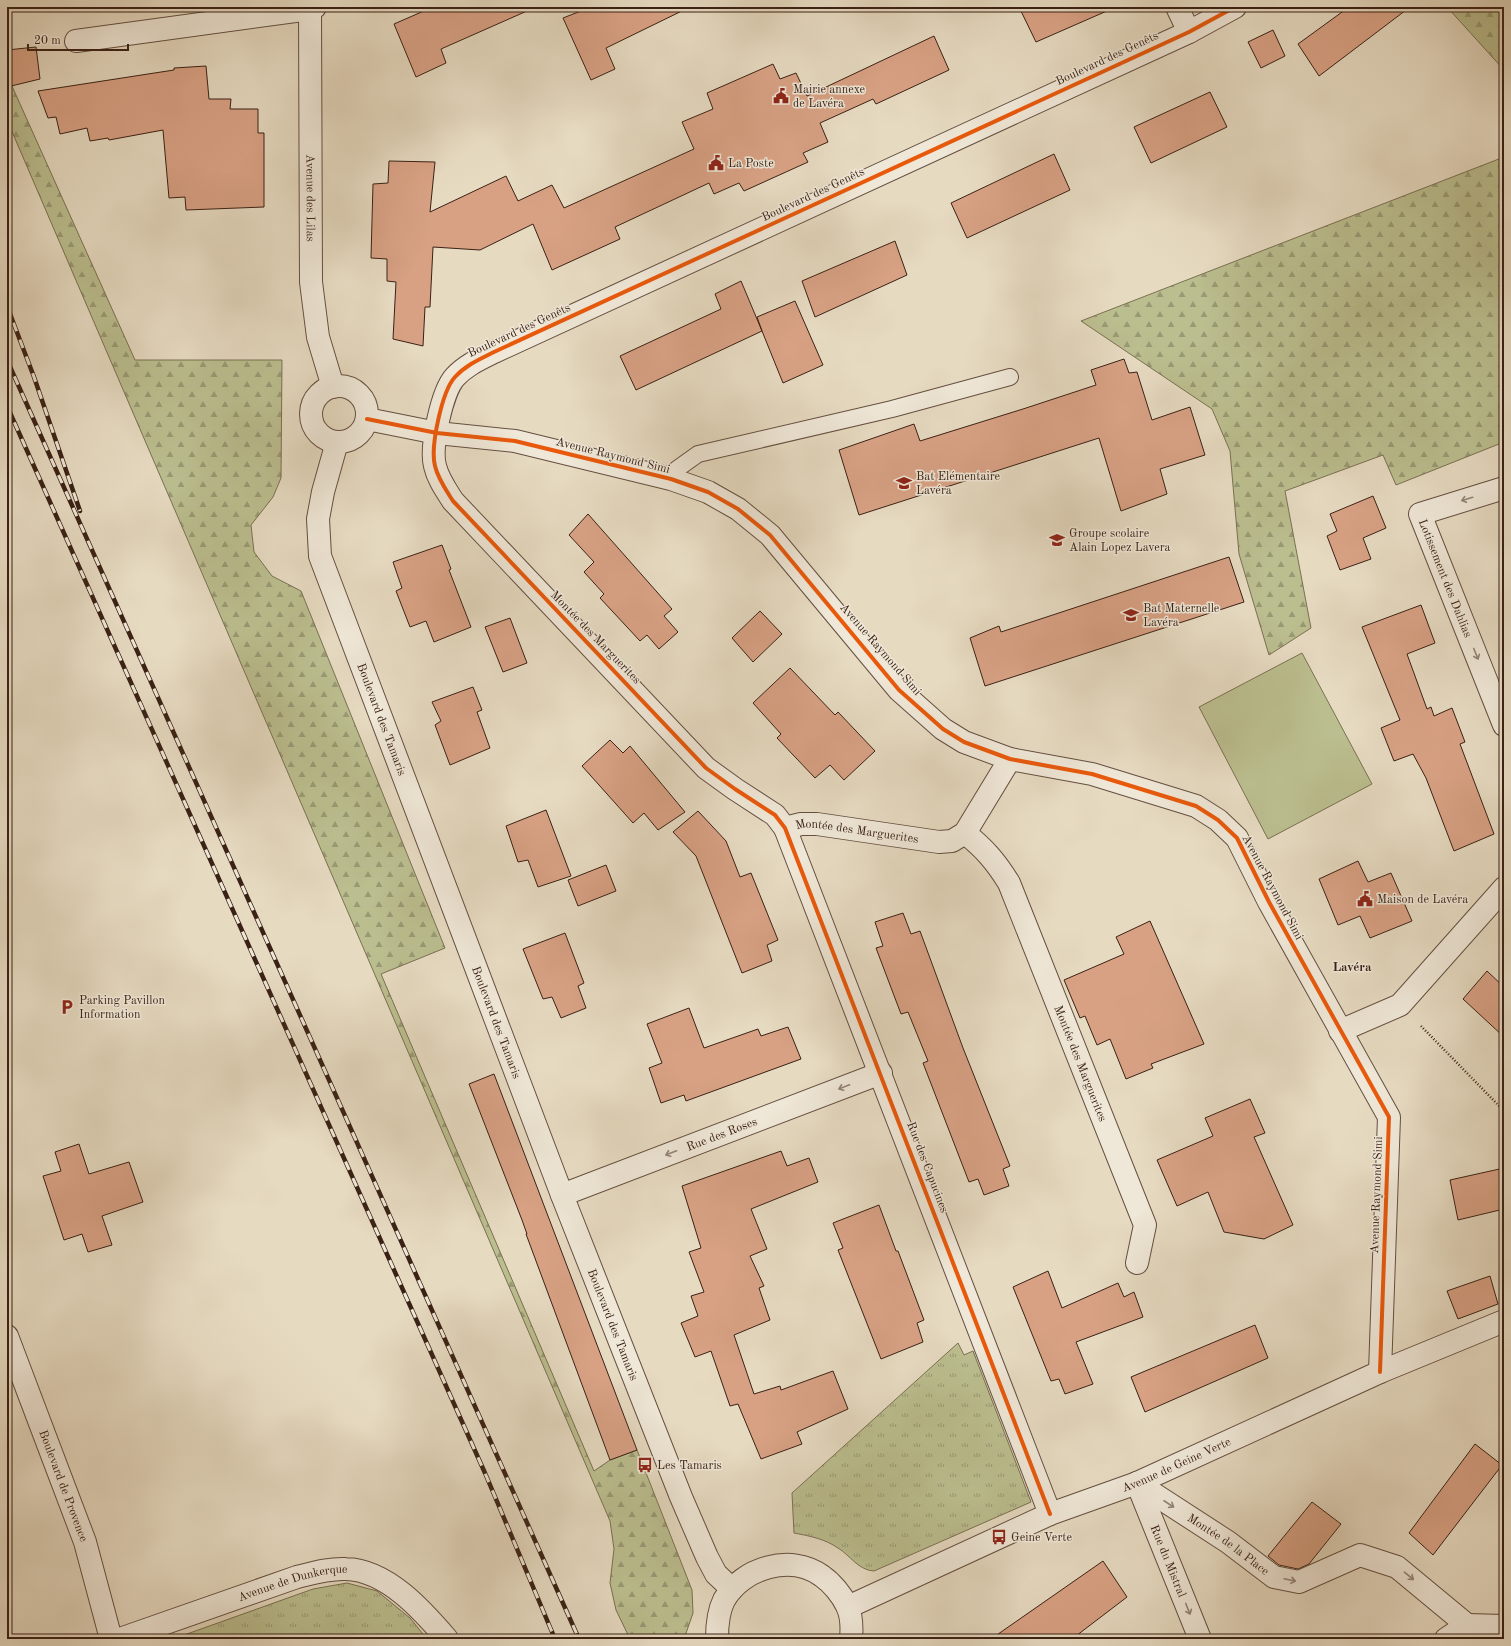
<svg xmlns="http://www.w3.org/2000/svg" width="1511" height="1646" viewBox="0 0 1511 1646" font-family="'Old Standard TT',serif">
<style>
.grass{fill:url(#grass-tufts);stroke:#7a7052}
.forest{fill:url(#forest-firs);stroke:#7a7052}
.pitch{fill:#bbbe8f;stroke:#7a7052}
.building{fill:#d8a184;stroke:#3a2115}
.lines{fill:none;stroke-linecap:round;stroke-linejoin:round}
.service-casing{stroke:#654f40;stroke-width:18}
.minor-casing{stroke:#654f40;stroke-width:24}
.path{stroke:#3a2115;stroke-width:2.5;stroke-dasharray:1 2;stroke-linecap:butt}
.service{stroke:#efe7d7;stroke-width:16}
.minor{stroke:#efe7d7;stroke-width:22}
.rail-casing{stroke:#3a2115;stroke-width:4.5}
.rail{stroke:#efe7d7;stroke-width:3;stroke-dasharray:9;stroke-linecap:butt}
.cycleway-casing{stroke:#efe7d7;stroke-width:6}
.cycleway{stroke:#e8590c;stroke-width:4}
.oneway{stroke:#948476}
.labels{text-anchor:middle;stroke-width:3;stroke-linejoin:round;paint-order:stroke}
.street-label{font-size:12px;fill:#3a2115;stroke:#efe7d7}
.poi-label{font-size:12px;fill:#3a2115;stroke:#efe7d7;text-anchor:start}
.neighbourhood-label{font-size:13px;font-weight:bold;fill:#3a2115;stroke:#efe7d7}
</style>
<defs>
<pattern id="grass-tufts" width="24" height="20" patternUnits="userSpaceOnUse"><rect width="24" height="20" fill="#bbbe8f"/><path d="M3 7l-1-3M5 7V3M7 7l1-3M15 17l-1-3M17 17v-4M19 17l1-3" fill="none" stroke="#999a74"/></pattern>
<pattern id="forest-firs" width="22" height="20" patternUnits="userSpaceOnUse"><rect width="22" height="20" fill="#bbbe8f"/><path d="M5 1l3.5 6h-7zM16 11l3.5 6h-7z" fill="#999a74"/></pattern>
</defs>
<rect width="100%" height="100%" fill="#e6dac1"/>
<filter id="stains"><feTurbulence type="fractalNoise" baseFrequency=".005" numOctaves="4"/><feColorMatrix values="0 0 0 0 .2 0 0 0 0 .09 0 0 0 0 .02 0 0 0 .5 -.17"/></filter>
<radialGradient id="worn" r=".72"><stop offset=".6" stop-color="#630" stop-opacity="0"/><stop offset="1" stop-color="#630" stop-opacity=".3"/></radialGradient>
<g class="grass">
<path d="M 958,1343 L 964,1355 L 973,1351 L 1031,1502 L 874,1571 C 858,1570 851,1556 838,1548 C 825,1539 810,1536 794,1533 L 792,1493 Z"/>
<path d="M 347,1583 L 377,1591 L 410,1618 L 427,1639 L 173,1639 L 313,1589 Z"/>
</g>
<g class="forest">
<path d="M 1447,7 L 1504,7 L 1504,70 Z"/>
<path d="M 7,75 L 135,360 L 282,360 L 281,478 L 273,497 L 251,525 L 254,552 L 272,576 L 301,591 L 445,948 L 381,974 L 594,1471 L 610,1460 L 637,1450 L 692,1590 L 693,1613 L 684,1639 L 630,1639 L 616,1610 L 610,1583 L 614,1549 L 610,1521 L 7,120 Z"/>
<path d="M 1504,157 L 1504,442 L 1396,485 L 1383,455 L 1285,491 L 1311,628 L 1269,655 L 1239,554 L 1230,451 L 1212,409 L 1081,321 Z"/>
</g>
<path class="pitch" d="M 1302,653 L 1372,784 L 1268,839 L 1199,707 Z"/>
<g class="building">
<path d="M 433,7 L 536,7 L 441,49 L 446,63 L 416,77 L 394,24 Z"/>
<path d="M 591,7 L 690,7 L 606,48 L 615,69 L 591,80 L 563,18 Z"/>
<path d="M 1019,7 L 1116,7 L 1036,42 Z"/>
<path d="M 1349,7 L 1410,7 L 1319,76 L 1298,44 Z"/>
<path d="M 1273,30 L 1285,56 L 1261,68 L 1248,42 Z"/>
<path d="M 934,36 L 949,70 L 876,104 L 873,99 L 820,123 L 828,142 L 803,153 L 808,162 L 744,191 L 739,183 L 714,194 L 709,183 L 615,227 L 620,239 L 552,270 L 533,224 L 480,250 L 433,247 L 430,307 L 425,307 L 423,346 L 393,339 L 396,282 L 387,281 L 387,259 L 371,258 L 373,184 L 388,183 L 389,161 L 435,162 L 430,212 L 506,176 L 518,201 L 552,185 L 564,208 L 694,149 L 682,122 L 713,109 L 707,93 L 773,64 L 780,79 L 796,73 L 807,96 Z"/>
<path d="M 36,47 L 40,79 L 7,87 L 7,50 Z"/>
<path d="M 206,66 L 209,99 L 231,99 L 230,109 L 258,109 L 258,133 L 264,133 L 264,207 L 186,210 L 185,197 L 169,198 L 163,130 L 109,140 L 108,138 L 90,141 L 87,128 L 60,134 L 56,117 L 48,118 L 38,91 L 174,70 L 174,68 Z"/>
<path d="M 1210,92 L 1227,127 L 1151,163 L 1134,127 Z"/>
<path d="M 1054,154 L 1070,190 L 967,238 L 951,203 Z"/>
<path d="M 895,241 L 907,275 L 815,317 L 802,281 Z"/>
<path d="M 741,281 L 762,331 L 757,317 L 795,301 L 823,365 L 783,383 L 762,331 L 636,390 L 620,356 L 721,309 L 715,294 Z"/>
<path d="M 1124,359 L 1129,373 L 1137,372 L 1152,420 L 1190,407 L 1205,455 L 1160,469 L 1167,494 L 1121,511 L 1099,438 L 859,515 L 839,450 L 914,424 L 920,441 L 1023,409 L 1096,385 L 1091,370 Z"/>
<path d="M 1373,496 L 1386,528 L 1363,538 L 1371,559 L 1340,570 L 1327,536 L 1337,531 L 1330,514 Z"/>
<path d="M 588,514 L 672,609 L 664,616 L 678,632 L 659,649 L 647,635 L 640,641 L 600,598 L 604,594 L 584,572 L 594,562 L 569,535 Z"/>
<path d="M 442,545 L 451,569 L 449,570 L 471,627 L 434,642 L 426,621 L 410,627 L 396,591 L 402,588 L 393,562 Z"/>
<path d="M 1229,557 L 1244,602 L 985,686 L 970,638 L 999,626 L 1001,632 Z"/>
<path d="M 1421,605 L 1435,643 L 1407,654 L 1427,709 L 1431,707 L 1434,716 L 1452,708 L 1465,742 L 1460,744 L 1494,834 L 1454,851 L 1426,778 L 1413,754 L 1394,761 L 1381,728 L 1400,720 L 1362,627 Z"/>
<path d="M 760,611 L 782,634 L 753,662 L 732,638 Z"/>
<path d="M 510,618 L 527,663 L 503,672 L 485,627 Z"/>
<path d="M 790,668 L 835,715 L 838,712 L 875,751 L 844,780 L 830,765 L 815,778 L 777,738 L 781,734 L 753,703 Z"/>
<path d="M 473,687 L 482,710 L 477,712 L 490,748 L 450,765 L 435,725 L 441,721 L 432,702 Z"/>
<path d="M 610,740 L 623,753 L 630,746 L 685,812 L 658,830 L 644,813 L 633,823 L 582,766 Z"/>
<path d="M 546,810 L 571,876 L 538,887 L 528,860 L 518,862 L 506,826 Z"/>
<path d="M 698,811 L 726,841 L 740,877 L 751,873 L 778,940 L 767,945 L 772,961 L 742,973 L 696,856 L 673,832 Z"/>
<path d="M 1358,861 L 1368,882 L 1391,873 L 1412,921 L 1370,938 L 1360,916 L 1338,925 L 1319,879 Z"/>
<path d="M 606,865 L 616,891 L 578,906 L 568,880 Z"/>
<path d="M 903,913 L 911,934 L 920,931 L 963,1048 L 1010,1166 L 1003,1169 L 1009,1186 L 984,1195 L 978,1179 L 969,1182 L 923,1063 L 928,1061 L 908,1012 L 901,1014 L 876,948 L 883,946 L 875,922 Z"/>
<path d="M 1150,921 L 1204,1044 L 1151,1064 L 1153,1068 L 1126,1079 L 1110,1039 L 1097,1045 L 1085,1016 L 1080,1018 L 1064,980 L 1124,954 L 1116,937 Z"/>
<path d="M 565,933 L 584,983 L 578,986 L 586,1008 L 561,1018 L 552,997 L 543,999 L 523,949 Z"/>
<path d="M 1487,971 L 1504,987 L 1504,1037 L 1463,999 Z"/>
<path d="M 689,1008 L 704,1048 L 758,1029 L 761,1036 L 788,1027 L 801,1059 L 686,1101 L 684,1095 L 661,1103 L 649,1068 L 662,1063 L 647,1024 Z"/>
<path d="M 494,1074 L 637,1450 L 610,1460 L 526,1234 L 527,1234 L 522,1220 L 469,1084 Z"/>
<path d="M 1250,1099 L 1265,1133 L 1254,1137 L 1293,1225 L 1264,1239 L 1224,1232 L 1208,1192 L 1177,1206 L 1157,1160 L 1213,1136 L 1205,1118 Z"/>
<path d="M 79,1144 L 89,1174 L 129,1162 L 143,1202 L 102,1216 L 112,1245 L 88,1252 L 82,1234 L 64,1240 L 43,1176 L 61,1171 L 55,1152 Z"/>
<path d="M 781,1151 L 787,1166 L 809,1158 L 818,1182 L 751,1209 L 767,1249 L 750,1256 L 764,1286 L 759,1288 L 770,1320 L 734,1335 L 754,1394 L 780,1386 L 781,1390 L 833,1371 L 848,1409 L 797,1432 L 802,1444 L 761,1459 L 738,1404 L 730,1406 L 711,1351 L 695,1357 L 681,1323 L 698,1316 L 691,1296 L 704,1292 L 689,1252 L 701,1248 L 682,1186 Z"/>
<path d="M 1504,1168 L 1504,1209 L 1458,1220 L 1450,1180 Z"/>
<path d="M 879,1205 L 896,1251 L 898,1251 L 924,1320 L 917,1323 L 923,1342 L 881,1359 L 838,1250 L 843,1248 L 833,1223 Z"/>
<path d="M 1048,1271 L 1062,1308 L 1118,1283 L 1124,1297 L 1134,1292 L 1143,1317 L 1076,1342 L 1093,1384 L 1065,1394 L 1059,1379 L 1051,1381 L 1013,1287 Z"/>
<path d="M 1490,1276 L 1498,1304 L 1458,1319 L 1447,1291 Z"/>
<path d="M 1255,1325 L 1268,1358 L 1145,1412 L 1131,1377 Z"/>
<path d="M 1475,1444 L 1502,1465 L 1433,1555 L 1409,1533 Z"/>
<path d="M 1312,1502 L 1341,1524 L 1309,1564 L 1298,1569 L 1279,1565 L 1268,1556 Z"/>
<path d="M 1103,1561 L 1127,1597 L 1072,1639 L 991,1639 Z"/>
</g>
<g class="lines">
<defs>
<path id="service" d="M 671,479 L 677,469 L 698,454 L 892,409 L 1010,377"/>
<g id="minor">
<path id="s1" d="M 310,7 L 311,282 L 318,337 L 333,387"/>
<path d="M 1177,7 L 1189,32"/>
<path d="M 76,41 L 310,9 L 315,7"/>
<circle cx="339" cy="414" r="28"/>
<path d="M 367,419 L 437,433 L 515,441 L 671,479 L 708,492 L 738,509 L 770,535 L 899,690 L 943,729 L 964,742 L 1010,759 L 1092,774 L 1196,806 L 1218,820 L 1237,838 L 1269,902 L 1389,1117 L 1380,1372"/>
<path id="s2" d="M 337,442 L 323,492 L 318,519 L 320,556 L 562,1195 L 681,1497 L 707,1557 L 716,1574 L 732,1589"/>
<path id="s3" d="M 1504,488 L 1420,514 L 1504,725"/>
<path id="s4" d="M 785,828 L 801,824 L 817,824 L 939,842 L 952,841 L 965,833 L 1010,759"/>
<path id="s5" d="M 965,833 C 985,849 996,862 1009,883 L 1145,1225 L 1137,1263"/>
<path d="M 1340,1031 L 1400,1005 L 1504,888"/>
<path id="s6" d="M 562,1195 L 881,1073"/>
<path id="s7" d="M 7,1336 L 85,1542 L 111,1639"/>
<path id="s8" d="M 1137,1483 L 1228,1542 L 1274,1577 L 1299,1582 L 1360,1555 L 1397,1567 L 1467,1625"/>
<path id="s9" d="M 1137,1483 L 1200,1639"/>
<path d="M 1050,1514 L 785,828 L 775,815 L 735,789 L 706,768 L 453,501 C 446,490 438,479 435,466 C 430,447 442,391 455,377 C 466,365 480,359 494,352 L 1189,32 L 1235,7"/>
<path id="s10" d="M 848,1607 L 1050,1514 L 1137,1483 L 1380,1372 L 1504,1321"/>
<path id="s11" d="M 120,1639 L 297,1577 C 313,1573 330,1568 346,1569 C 387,1570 423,1611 447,1639"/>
<path d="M 717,1639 C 717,1626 718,1612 724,1600 C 742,1568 791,1553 822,1576 C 832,1583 842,1595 847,1606 C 852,1616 852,1628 851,1639"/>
<path d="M 1446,1639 L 1467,1625 L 1504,1626"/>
</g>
</defs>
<use href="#service" class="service-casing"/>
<use href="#minor" class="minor-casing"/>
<path class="path" d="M 1421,1026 L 1504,1111"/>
<use href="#service" class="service"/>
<use href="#minor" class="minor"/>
<defs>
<g id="rail">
<path d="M 7,306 L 34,377 L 80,511"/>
<path d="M 7,360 L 579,1639"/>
<path d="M 7,406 L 485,1473 L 555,1639"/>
</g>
</defs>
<use href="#rail" class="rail-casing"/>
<use href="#rail" class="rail"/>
<defs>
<g id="cycleway">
<path d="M 367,419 L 437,433 L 515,441 L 671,479 L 708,492 L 738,509 L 770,535 L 899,690 L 943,729 L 964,742 L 1010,759 L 1092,774 L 1196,806 L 1218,820 L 1237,838 L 1269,902 L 1389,1117 L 1380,1372"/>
<path d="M 1050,1514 L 785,828 L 775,815 L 735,789 L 706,768 L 453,501 C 446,490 438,479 435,466 C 430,447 442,391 455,377 C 466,365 480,359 494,352 L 1189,32 L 1235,7"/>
</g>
</defs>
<use href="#cycleway" class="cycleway-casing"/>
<use href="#cycleway" class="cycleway"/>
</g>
<defs><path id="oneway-shaft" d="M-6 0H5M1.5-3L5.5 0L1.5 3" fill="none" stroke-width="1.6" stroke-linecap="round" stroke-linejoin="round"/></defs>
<g class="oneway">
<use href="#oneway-shaft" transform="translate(1467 499) rotate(163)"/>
<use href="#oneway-shaft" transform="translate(1476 654) rotate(68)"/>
<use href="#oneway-shaft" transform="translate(844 1087) rotate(159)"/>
<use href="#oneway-shaft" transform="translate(671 1153) rotate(159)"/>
<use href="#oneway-shaft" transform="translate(1169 1504) rotate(33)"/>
<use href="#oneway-shaft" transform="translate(1409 1576) rotate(40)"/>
<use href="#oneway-shaft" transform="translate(1290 1580) rotate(12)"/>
<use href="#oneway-shaft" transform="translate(1188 1609) rotate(68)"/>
</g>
<defs>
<symbol id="civic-bare" viewBox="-9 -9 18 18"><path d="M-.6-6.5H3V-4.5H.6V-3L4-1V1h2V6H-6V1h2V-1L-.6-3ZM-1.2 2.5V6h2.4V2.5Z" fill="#8f2418" stroke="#efe7d7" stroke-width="2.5" paint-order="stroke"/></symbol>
<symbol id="school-bare" viewBox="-9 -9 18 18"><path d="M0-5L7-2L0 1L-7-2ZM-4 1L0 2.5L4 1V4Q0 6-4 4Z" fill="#8f2418" stroke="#efe7d7" stroke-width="2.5" paint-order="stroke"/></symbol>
<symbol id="parking-bare" viewBox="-9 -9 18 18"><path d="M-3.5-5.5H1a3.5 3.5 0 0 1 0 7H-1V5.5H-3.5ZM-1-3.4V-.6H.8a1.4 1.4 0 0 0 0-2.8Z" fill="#8f2418" stroke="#efe7d7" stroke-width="2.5" paint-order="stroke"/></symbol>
<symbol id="bus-bare" viewBox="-9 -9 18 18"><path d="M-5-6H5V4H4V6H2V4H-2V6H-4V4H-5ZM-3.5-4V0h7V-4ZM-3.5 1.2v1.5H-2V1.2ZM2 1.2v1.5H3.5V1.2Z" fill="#8f2418" stroke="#efe7d7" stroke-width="2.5" paint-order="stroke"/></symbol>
</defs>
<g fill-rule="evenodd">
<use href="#civic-bare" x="770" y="85" width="22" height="22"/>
<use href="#civic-bare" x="705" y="152" width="22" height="22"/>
<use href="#school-bare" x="893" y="472" width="22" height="22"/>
<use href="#school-bare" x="1046" y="529" width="22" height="22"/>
<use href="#school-bare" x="1120" y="604" width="22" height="22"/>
<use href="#civic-bare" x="1354" y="888" width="22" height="22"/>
<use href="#parking-bare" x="56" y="996" width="22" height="22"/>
<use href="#bus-bare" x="634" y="1454" width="22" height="22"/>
<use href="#bus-bare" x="988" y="1526" width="22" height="22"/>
</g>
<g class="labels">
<g class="street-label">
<text transform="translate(1107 58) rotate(-25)" y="4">Boulevard des Genêts</text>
<text transform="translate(813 194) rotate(-25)" y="4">Boulevard des Genêts</text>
<text dy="4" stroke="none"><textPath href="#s1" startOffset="191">Avenue des Lilas</textPath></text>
<text transform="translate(519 330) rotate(-25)" y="4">Boulevard des Genêts</text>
<text transform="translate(613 455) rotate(14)" y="4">Avenue Raymond Simi</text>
<text dy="4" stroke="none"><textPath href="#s3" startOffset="157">Lotissement des Dahlias</textPath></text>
<text transform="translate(596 637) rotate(46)" y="4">Montée des Marguerites</text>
<text transform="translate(881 649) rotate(49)" y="4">Avenue Raymond Simi</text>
<text dy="4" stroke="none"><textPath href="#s2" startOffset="291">Boulevard des Tamaris</textPath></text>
<text dy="4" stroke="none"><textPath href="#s4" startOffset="73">Montée des Marguerites</textPath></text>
<text transform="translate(1273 887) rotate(62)" y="4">Avenue Raymond Simi</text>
<text dy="4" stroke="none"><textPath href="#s2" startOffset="615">Boulevard des Tamaris</textPath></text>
<text dy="4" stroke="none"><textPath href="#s5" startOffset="261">Montée des Marguerites</textPath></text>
<text dy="4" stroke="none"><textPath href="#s6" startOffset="171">Rue des Roses</textPath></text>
<text transform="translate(928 1167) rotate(69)" y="4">Rue des Capucines</text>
<text transform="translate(1376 1195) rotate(-88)" y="4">Avenue Raymond Simi</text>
<text dy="4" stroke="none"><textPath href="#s2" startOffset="939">Boulevard des Tamaris</textPath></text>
<text dy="4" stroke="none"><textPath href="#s10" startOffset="358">Avenue de Geine Verte</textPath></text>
<text dy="4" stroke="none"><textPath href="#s7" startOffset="160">Boulevard de Provence</textPath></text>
<text dy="4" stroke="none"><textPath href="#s8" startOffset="110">Montée de la Place</textPath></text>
<text dy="4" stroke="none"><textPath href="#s9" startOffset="84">Rue du Mistral</textPath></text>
<text dy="4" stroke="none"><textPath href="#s11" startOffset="182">Avenue de Dunkerque</textPath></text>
</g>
<g class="poi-label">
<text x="793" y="93">Mairie annexe<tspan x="793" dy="14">de Lavéra</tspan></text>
<text x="728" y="167">La Poste</text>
<text x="916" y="480">Bat Elémentaire<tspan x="916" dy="14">Lavéra</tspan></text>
<text x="1069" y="537">Groupe scolaire<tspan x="1069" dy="14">Alain Lopez Lavera</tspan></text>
<text x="1143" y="612">Bat Maternelle<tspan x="1143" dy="14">Lavéra</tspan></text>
<text x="1377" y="903">Maison de Lavéra</text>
<text x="79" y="1004">Parking Pavillon<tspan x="79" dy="14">Information</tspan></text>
<text x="657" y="1469">Les Tamaris</text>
<text x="1011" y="1541">Geine Verte</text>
</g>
<g class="neighbourhood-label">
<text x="1352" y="971">Lavéra</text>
</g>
</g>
<rect width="1511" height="1646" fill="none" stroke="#e6dac1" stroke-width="24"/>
<rect x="8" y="8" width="1495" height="1630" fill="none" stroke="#3a2115" stroke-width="2"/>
<rect x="12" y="12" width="1487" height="1622" fill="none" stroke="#3a2115"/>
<path d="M28 44v6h100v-6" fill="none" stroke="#3a2115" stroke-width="2"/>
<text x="34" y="44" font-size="12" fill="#3a2115" stroke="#efe7d7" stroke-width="3" paint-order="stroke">20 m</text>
<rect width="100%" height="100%" filter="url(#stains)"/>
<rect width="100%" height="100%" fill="url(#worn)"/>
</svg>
